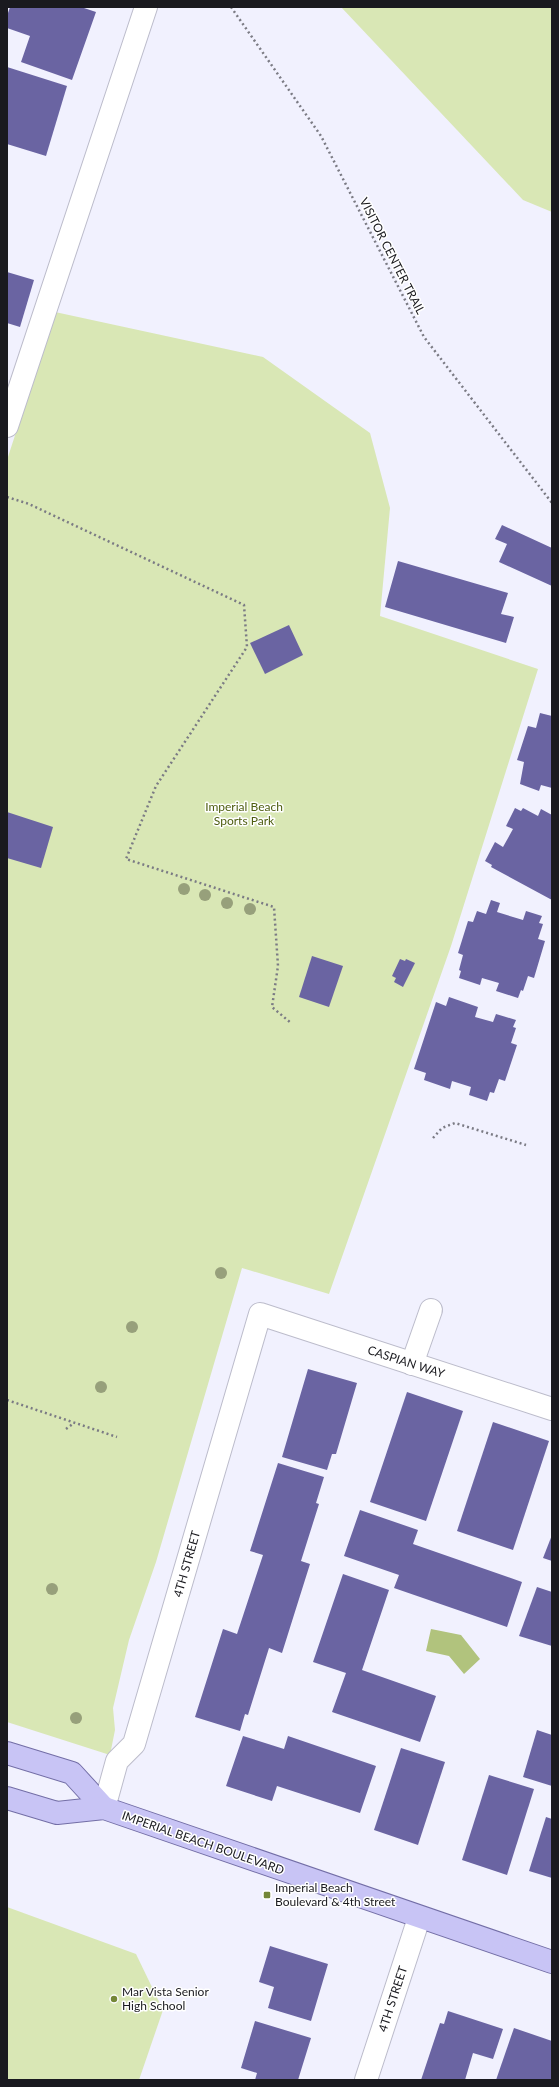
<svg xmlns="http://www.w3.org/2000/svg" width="559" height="2087" viewBox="0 0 559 2087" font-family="Lato,sans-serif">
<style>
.green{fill:#d9e7b5}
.water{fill:#b1c37d}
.building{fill:#6a64a2}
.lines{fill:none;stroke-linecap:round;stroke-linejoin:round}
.minor-casing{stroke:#bcbccb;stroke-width:24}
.major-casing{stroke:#736ea6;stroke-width:24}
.path{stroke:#7b7b84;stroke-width:2.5;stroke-dasharray:2 3;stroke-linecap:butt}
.minor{stroke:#fff;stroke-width:22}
.major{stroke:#c8c4f5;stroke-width:22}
.tree{fill:#97a07b}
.poi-dot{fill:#748737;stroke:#fff;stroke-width:1.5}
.labels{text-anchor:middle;stroke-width:3;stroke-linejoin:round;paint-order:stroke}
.street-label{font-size:12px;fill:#1a1a1f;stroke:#fff}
.park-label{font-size:12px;fill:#4e5e10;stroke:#fff}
.poi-label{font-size:12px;fill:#1a1a1f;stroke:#fff;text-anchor:start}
</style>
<rect width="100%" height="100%" fill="#f1f1fe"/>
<g class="green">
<path d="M 341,7 L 552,7 L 552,212 L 523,200 Z"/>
<path d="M 55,312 L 263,357 L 370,433 L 390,508 L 380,616 L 538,669 L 451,946 L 329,1294 L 242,1268 L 156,1562 L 129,1640 L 113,1708 L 115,1730 L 110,1755 L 7,1722 L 7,460 Z"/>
<path d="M 7,1907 L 136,1954 L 163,2010 L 139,2080 L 7,2080 Z"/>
</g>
<path class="water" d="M 431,1629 L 461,1635 L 480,1659 L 464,1674 L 449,1656 L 426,1651 Z"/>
<g class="building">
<path d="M 10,7 L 81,7 L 96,12 L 72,80 L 21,62 L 30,36 L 7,28 L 7,16 Z"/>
<path d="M 7,67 L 67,86 L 46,156 L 7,144 Z"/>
<path d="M 7,272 L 34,280 L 20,327 L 7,323 Z"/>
<path d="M 502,525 L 552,548 L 552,586 L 499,562 L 507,544 L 495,539 Z"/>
<path d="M 398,561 L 508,593 L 501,614 L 514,617 L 506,643 L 385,607 Z"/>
<path d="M 289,625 L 303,655 L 265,674 L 250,643 Z"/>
<path d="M 540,713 L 552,716 L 552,788 L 541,785 L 539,791 L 520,784 L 524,762 L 517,760 L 528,726 L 536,728 Z"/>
<path d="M 515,808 L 521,811 L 523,808 L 538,816 L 541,809 L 552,815 L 552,900 L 491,867 L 492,865 L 485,861 L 495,842 L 503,847 L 513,829 L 506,826 Z"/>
<path d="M 7,812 L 53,827 L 41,868 L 7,858 Z"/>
<path d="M 491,900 L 500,903 L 497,912 L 523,920 L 526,911 L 542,916 L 539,923 L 543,924 L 538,939 L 545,941 L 534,978 L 528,976 L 523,991 L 521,990 L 518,998 L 496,991 L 499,983 L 482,978 L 480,985 L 459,978 L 461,971 L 459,970 L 463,955 L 458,953 L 468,921 L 473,922 L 477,911 L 486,914 Z"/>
<path d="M 312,956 L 343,966 L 329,1007 L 299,997 Z"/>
<path d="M 400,959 L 405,961 L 406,959 L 415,963 L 403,987 L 394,982 L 396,978 L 392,976 Z"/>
<path d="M 449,997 L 478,1007 L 475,1017 L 493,1022 L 496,1014 L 516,1020 L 513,1027 L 516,1028 L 511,1043 L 517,1045 L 505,1081 L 499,1079 L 494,1093 L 490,1092 L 487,1101 L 469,1095 L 471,1087 L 452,1081 L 450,1089 L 424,1080 L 426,1073 L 414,1069 L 436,1002 L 446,1006 Z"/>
<path d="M 308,1369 L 357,1383 L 336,1454 L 332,1454 L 327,1470 L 282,1457 Z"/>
<path d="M 407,1392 L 463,1411 L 426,1521 L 370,1502 Z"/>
<path d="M 493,1422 L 549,1441 L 513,1550 L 457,1531 Z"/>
<path d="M 278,1463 L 324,1477 L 316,1503 L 319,1504 L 301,1561 L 310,1564 L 282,1653 L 269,1648 L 248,1715 L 245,1714 L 240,1731 L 195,1717 L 223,1629 L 237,1634 L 263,1555 L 250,1551 Z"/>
<path d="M 360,1510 L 418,1530 L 413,1544 L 522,1582 L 507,1627 L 394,1588 L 399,1575 L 344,1556 Z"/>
<path d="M 552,1535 L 552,1561 L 543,1558 Z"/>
<path d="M 343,1574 L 389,1590 L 362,1670 L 436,1696 L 420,1742 L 332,1712 L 346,1673 L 313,1662 Z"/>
<path d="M 537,1587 L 552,1592 L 552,1646 L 519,1636 Z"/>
<path d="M 537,1730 L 552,1735 L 552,1786 L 523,1777 Z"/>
<path d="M 243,1736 L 284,1749 L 288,1736 L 376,1766 L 360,1813 L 277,1786 L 272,1801 L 226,1786 Z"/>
<path d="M 401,1748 L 445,1762 L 418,1845 L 374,1830 Z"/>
<path d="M 489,1775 L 534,1789 L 507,1875 L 462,1860 Z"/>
<path d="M 546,1817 L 552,1819 L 552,1878 L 529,1871 Z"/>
<path d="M 270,1946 L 328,1964 L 311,2021 L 268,2008 L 274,1987 L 259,1982 Z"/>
<path d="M 448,2011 L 503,2029 L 493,2059 L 473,2053 L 465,2080 L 421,2080 L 440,2023 L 444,2024 Z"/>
<path d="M 255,2021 L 311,2038 L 298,2080 L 255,2080 L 257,2073 L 241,2068 Z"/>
<path d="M 514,2028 L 552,2041 L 552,2080 L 496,2080 Z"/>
</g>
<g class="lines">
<defs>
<g id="minor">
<path d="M 7,426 L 146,7"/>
<path d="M 412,1364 L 431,1310"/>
<path d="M 104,1808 L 117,1761 L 134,1744 L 260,1314 L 552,1409"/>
<path d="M 366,2080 L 419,1918"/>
</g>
<g id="major">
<path d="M 7,1753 L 72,1773 L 104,1808"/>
<path d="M 7,1798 L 57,1813 L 104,1808 L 552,1962"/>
</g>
</defs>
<use href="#minor" class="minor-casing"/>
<use href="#major" class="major-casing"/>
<g class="path">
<path d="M 231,7 L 321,136 L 424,337 L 552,503"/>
<path d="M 7,497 L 29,504 L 244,605 L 247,647 L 156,786 L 126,859 L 274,907 L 278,966 L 272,1007 L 291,1023"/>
<path d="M 433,1138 L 442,1128 L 455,1123 L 526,1145"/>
<path d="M 7,1400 L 117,1437"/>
<path d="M 66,1429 L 74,1423"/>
</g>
<use href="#minor" class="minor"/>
<use href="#major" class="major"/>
</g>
<g class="tree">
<circle cx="184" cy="889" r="6"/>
<circle cx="205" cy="895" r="6"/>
<circle cx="227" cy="903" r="6"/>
<circle cx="250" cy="909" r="6"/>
<circle cx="221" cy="1273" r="6"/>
<circle cx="132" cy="1327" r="6"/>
<circle cx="101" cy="1387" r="6"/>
<circle cx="52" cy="1589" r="6"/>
<circle cx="76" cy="1718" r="6"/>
</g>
<g class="poi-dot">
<rect x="263" y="1891" width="8" height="8" rx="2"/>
<circle cx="114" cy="1999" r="4"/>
</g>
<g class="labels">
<g class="street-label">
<text transform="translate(392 256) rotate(63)" y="4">VISITOR CENTER TRAIL</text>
<text transform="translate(406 1362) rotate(18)" y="4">CASPIAN WAY</text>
<text transform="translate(187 1564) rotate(-74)" y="4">4TH STREET</text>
<text transform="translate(203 1843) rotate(19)" y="4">IMPERIAL BEACH BOULEVARD</text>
<text transform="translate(393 1999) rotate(-72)" y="4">4TH STREET</text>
</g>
<g class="park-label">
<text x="244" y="811">Imperial Beach<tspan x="244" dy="14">Sports Park</tspan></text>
</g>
<g class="poi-label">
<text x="275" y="1892">Imperial Beach<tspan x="275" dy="14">Boulevard &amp; 4th Street</tspan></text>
<text x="122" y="1996">Mar Vista Senior<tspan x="122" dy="14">High School</tspan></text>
</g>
</g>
<rect width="559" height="2087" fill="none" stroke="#1a1a1f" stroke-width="16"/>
</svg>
